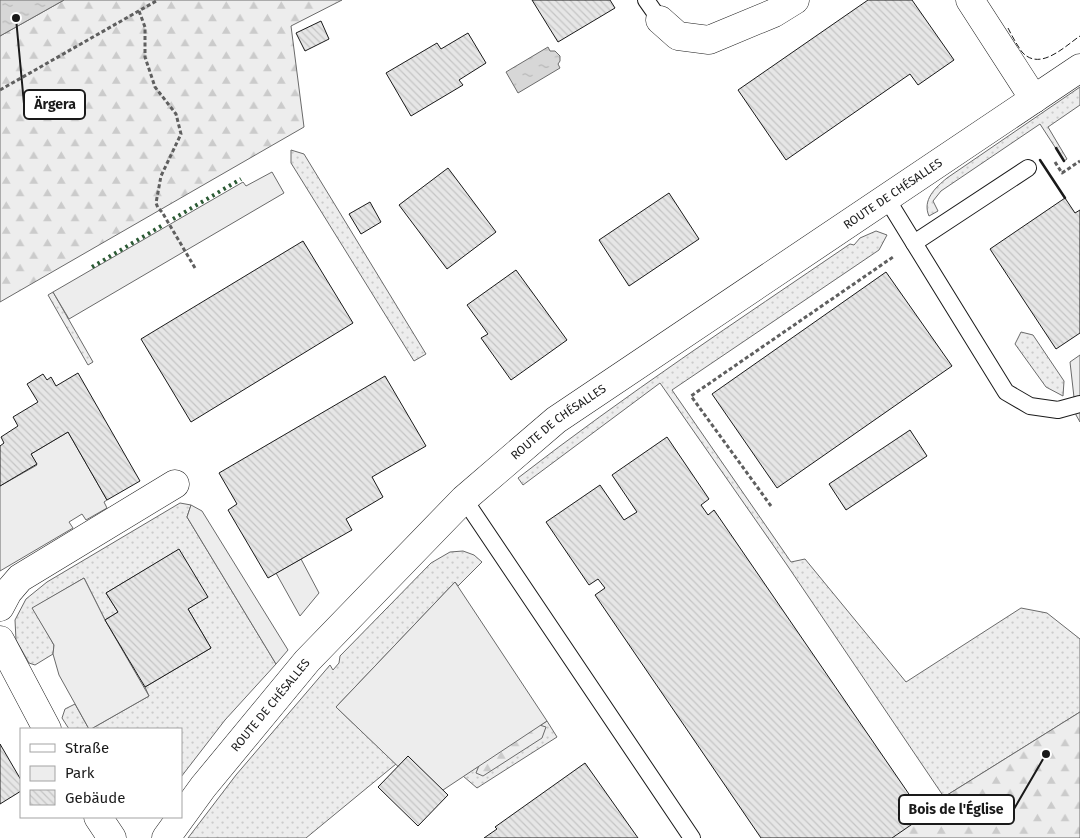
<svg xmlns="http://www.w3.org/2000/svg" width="1080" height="838" viewBox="0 0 1080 838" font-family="'Fira Sans',sans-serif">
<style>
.green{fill:url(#green-dots);stroke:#6a6a6a}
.forest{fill:url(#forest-firs);stroke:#6a6a6a}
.built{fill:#ededed;stroke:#6a6a6a}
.water{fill:url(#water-ripples);stroke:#6a6a6a}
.building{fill:url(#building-back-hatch);stroke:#1a1a1a}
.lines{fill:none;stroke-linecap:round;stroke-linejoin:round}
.lane-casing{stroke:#1a1a1a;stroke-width:18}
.street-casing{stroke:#1a1a1a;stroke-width:29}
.secondary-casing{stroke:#1a1a1a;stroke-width:29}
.path{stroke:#5f5f5f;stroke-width:3;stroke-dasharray:4 2.5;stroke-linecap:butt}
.lane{stroke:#fff;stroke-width:16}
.street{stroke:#fff;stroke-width:28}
.secondary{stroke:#fff;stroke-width:28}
.hedge{stroke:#2b5a34;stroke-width:4;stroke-dasharray:2.5 4;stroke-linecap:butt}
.fence{stroke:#1a1a1a;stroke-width:1;stroke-dasharray:6 2.5;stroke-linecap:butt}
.wall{stroke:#1a1a1a;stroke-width:2.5}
.labels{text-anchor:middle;stroke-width:4;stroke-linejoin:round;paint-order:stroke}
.street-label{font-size:12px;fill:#1a1a1a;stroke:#fff}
.leader{fill:none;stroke:#1a1a1a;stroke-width:2}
.callout-dot{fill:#1a1a1a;stroke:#fff;stroke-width:2}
.callout{fill:#fff;stroke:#1a1a1a;stroke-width:2}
.callout-label{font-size:14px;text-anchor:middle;font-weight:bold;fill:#1a1a1a}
</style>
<defs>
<pattern id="green-dots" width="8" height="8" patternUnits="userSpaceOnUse" patternTransform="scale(1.25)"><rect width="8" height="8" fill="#ededed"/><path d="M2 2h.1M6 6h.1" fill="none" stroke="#cbcbcb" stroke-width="1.8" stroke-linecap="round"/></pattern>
<pattern id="forest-firs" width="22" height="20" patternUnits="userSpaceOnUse" patternTransform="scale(1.25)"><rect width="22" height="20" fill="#ededed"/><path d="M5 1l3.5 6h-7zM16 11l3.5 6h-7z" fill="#cbcbcb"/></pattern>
<pattern id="water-ripples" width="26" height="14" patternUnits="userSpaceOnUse" patternTransform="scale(1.25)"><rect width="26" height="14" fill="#d7d7d7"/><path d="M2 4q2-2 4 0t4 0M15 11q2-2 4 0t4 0" fill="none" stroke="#b8b8b8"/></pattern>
<pattern id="building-back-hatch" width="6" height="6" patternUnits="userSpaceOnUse" patternTransform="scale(1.25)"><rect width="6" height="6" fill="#e6e6e6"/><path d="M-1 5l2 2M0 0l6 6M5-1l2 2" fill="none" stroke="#c5c5c5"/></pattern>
</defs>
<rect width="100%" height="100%" fill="#fff"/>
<g class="green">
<path d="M 1080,87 L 1080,105 L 1048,127 L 1067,159 L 1064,161 L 1040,124 L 941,191 L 933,201 L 938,211 L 929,216 C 922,200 935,188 947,178 Z"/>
<path d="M 291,150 L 304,154 L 426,354 L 414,361 L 291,163 Z"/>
<path d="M 876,231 L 887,235 L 879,250 L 672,390 L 791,562 L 805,559 L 906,682 L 1021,608 L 1047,613 L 1080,639 L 1080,712 L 944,797 L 787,565 L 660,383 L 523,485 L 518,478 C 625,395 737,321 850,244 L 854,245 L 860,238 Z"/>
<path d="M 53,292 L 93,362 L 88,365 L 48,295 Z"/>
<path d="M 1021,332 L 1033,335 L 1064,381 L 1063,396 L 1046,387 L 1015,344 Z"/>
<path d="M 180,503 L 191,505 L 187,517 L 276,664 L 225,720 L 181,777 L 181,729 L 91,729 L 149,696 L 145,687 L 211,648 L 188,609 L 207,597 L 178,550 L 106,593 L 118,612 L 105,620 L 84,578 L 33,608 L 54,645 L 53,654 L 35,665 L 29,663 L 16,640 L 15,620 L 26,599 L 47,582 Z"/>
<path d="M 463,551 L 474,555 L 482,562 L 458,586 L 455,582 L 336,707 L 396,764 L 306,838 L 188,838 L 236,775 L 330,665 L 333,670 L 339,663 L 340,656 L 431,563 L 450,552 Z"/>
<path d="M 75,704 L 89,729 L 69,729 L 62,718 L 65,709 Z"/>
<path d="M 547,721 L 557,737 L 477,788 L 463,776 Z"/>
</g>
<g class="forest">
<path d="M 64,0 L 342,0 L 291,26 L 304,127 L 0,302 L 0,36 Z"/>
<path d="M 1080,712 L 1080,838 L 883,838 L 944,797 Z"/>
<path d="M 533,723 L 546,727 L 542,738 L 483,776 L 476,773 L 482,758 Z"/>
</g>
<g class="built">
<path d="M 272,172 L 284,193 L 69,319 L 53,292 L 243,182 L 246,186 Z"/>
<path d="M 1080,355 L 1080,422 L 1076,415 L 1070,362 Z"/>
<path d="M 68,432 L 107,500 L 104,502 L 107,508 L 86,520 L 82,514 L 69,522 L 73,528 L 0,571 L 0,486 L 37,465 L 31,454 Z"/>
<path d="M 191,505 L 202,511 L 288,650 L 276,664 L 187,517 Z"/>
<path d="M 301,559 L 319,593 L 300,616 L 276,573 Z"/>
<path d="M 84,578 L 105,620 L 149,696 L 91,729 L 89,729 L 59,675 L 53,654 L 54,645 L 32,608 Z"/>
<path d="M 455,582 L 547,721 L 431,798 L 336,707 Z"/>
</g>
<g class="water">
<path d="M 0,0 L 64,0 L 0,36 Z"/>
<path d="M 548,47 L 550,51 L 555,51 L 560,56 L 560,61 L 558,64 L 560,68 L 518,93 L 506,72 Z"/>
</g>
<g class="building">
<path d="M 532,0 L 610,0 L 615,8 L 558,42 Z"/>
<path d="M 868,0 L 912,0 L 954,60 L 918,85 L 910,74 L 786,160 L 738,90 Z"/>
<path d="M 321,21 L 329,39 L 305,51 L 296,33 Z"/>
<path d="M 468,33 L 486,63 L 459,80 L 463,85 L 411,116 L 386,73 L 437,43 L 441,49 Z"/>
<path d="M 448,168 L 496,232 L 447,269 L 399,205 Z"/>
<path d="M 669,193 L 699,239 L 629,286 L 599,240 Z"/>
<path d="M 1065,198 L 1075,213 L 1080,210 L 1080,333 L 1056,349 L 990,249 Z"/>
<path d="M 370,202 L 381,222 L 361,234 L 349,214 Z"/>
<path d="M 303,241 L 353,323 L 191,422 L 141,339 Z"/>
<path d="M 516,270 L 567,340 L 511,380 L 481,338 L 488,334 L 467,305 Z"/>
<path d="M 886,272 L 952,366 L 777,488 L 712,394 Z"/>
<path d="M 78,373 L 140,481 L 107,500 L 68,432 L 31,454 L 37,464 L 0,486 L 0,446 L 4,443 L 1,437 L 18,426 L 13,417 L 38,402 L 27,384 L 43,374 L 47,380 L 51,377 L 56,386 Z"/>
<path d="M 385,376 L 426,446 L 372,477 L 383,497 L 346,519 L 352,530 L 268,578 L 228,510 L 237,504 L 219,473 Z"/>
<path d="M 910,430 L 927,456 L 846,510 L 829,484 Z"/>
<path d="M 667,437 L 709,499 L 701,505 L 708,515 L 714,510 L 924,816 L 892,838 L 761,838 L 595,595 L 605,588 L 598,579 L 589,585 L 546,522 L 600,485 L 624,520 L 637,512 L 612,475 Z"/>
<path d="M 179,549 L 208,597 L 188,609 L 211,648 L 145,687 L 105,620 L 118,612 L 106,593 Z"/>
<path d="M 0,744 L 21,780 L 21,791 L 0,804 Z"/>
<path d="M 408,756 L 448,795 L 418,826 L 378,787 Z"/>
<path d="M 585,763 L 638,838 L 484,838 L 497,829 L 495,827 Z"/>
</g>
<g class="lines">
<defs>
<g id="lane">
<path d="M 646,0 L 660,20"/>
<path d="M 1028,168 L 914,243 L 1006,392 L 1030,406 L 1058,410 L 1080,404"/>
<path d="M 887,199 L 914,243"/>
<path d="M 464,499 L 692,838"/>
</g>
<g id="street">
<path d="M 970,0 L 1034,99"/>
<path d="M 660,20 L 678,36 L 709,40 L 774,13 L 795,0"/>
<path d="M 0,607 L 8,592 L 20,578 L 175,484"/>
<path d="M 0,640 L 47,729"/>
<path d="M 98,817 L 112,838"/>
</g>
<g id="secondary">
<path id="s1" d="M 166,838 L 203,787 L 307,661 L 464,499 L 556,420 L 1080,68"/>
</g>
</defs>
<use href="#lane" class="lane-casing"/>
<use href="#street" class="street-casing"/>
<use href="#secondary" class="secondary-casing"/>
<g class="path">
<path d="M 139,11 L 145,27 L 145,57 L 155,87 L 176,114 L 181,134 L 161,176 L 156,203 L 158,208 L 162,212 L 195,268"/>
<path d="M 0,90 L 158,0"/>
<path d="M 1055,162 L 1062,173 L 1080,161"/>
<path d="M 771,506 L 691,396 L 893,257"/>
</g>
<use href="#lane" class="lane"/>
<use href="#street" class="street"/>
<use href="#secondary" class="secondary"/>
<g class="hedge">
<path d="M 173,219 L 241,179"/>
<path d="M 92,267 L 163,225"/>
</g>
<path class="fence" d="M 1008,28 C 1012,36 1017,45 1022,52 C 1040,72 1065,46 1080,36"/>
<g class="wall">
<path d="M 1056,148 L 1064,161"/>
<path d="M 1040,160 L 1065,198"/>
</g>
</g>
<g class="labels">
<g class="street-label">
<text dy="4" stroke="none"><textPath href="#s1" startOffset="979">ROUTE DE CHÉSALLES</textPath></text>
<text dy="4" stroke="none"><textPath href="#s1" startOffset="574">ROUTE DE CHÉSALLES</textPath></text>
<text dy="4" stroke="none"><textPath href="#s1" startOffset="169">ROUTE DE CHÉSALLES</textPath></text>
</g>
</g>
<path class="leader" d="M16 18L24 104M1046 754L1014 809"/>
<g class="callout-dot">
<circle cx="16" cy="18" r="5"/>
<circle cx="1046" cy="754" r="5"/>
</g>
<g class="callout">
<rect x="24" y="90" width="61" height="29" rx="5"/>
<rect x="899" y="795" width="115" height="29" rx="5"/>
</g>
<g class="callout-label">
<text x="55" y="109">Ärgera</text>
<text x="956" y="814">Bois de l'Église</text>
</g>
<rect x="20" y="728" width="162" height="90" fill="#ffffff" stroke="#a3a3a3"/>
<rect x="30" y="744" width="25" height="8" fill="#ffffff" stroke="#a3a3a3"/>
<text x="65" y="753" font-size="15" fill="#1a1a1a">Straße</text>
<rect x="30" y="766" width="25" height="15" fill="#ededed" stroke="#a3a3a3"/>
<text x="65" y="778" font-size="15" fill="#1a1a1a">Park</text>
<rect x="30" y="790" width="25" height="15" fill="url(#building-back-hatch)" stroke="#a3a3a3"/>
<text x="65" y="803" font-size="15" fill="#1a1a1a">Gebäude</text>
</svg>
